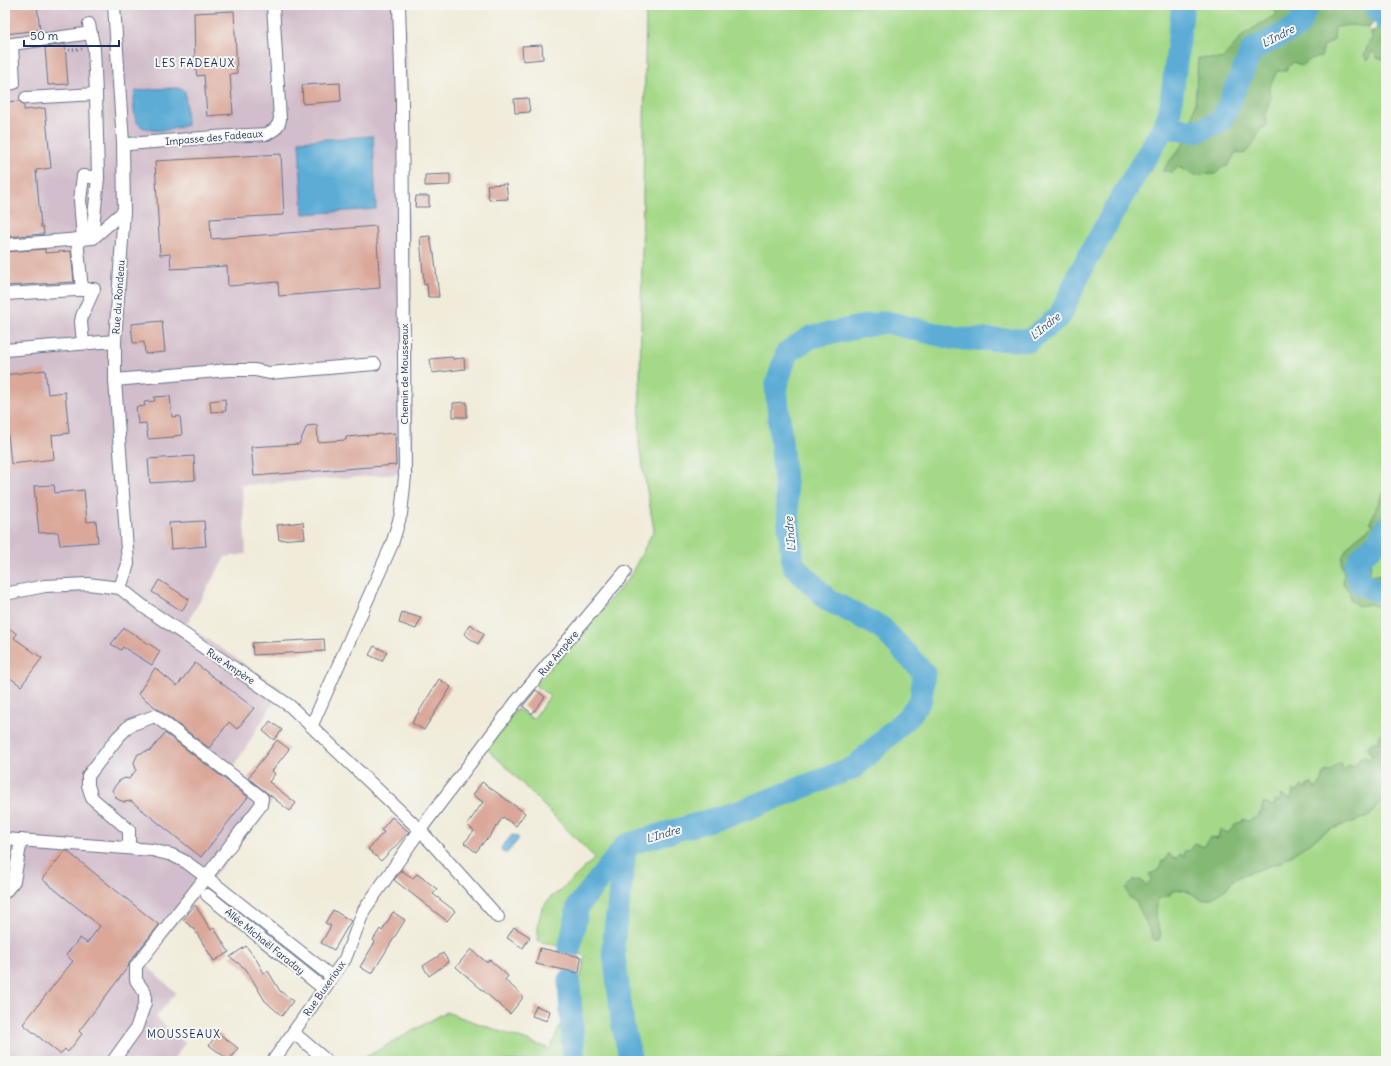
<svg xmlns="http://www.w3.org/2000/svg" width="1391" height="1066" viewBox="0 0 1391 1066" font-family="Delius,sans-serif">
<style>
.industrial{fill:#d1bdcb}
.green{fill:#a5d988;stroke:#608473}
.forest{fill:#84b974;stroke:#507469}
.water{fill:#5bacd6;stroke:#3b6e9a}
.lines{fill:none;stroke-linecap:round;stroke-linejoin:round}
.river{stroke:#5bacd6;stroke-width:23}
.building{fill:#daa799}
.minor-casing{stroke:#667189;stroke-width:14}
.path{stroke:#667189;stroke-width:2.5;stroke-dasharray:1 3;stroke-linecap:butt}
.minor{stroke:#fff;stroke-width:12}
.labels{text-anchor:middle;stroke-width:4;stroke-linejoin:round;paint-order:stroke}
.street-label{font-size:10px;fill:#1b2f5e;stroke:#f6f6f2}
.water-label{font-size:11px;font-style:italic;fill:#2e5482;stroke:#f6f6f2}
.neighbourhood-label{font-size:11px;letter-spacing:1px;fill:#1b2f5e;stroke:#f6f6f2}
</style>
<rect width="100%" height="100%" fill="#f6f6f2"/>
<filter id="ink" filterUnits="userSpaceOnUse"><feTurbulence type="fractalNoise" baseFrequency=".025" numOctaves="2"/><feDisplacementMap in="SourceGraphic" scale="8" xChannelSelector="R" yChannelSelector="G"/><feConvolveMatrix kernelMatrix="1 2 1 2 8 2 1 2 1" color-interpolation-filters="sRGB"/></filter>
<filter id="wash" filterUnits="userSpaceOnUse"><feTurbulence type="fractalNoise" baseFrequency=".012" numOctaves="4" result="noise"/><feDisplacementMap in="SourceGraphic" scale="16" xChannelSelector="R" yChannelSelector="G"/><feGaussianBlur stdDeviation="0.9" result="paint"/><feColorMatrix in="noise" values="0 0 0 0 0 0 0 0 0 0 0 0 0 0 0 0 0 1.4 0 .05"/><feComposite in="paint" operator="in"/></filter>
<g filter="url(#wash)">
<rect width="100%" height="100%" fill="#f1ecda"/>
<path class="industrial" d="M 5,5 L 404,5 L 406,35 L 413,473 L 242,485 L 246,554 L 225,557 L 186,625 L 282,689 L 233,768 L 273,800 L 145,964 L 176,993 L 156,1017 L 185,1043 L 172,1061 L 5,1061 Z"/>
<path class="green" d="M 646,5 L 1361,5 L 1374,43 L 1386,40 L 1386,1061 L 359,1061 L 446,1012 L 550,1049 L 581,976 L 585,956 L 562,947 L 538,941 L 538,923 L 542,908 L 551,897 L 560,891 L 595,858 L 503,764 L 486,748 L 517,709 L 533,719 L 550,696 L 535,685 L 629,578 L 654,530 L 639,445 Z"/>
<g class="forest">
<path d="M 1272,5 L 1386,5 L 1386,59 L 1377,58 L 1372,51 L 1368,60 L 1364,56 L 1369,42 L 1372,41 L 1372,31 L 1376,30 L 1377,24 L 1374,20 L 1369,28 C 1357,25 1347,24 1335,28 L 1334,40 L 1324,46 L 1321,57 L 1311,59 L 1302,66 L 1293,62 L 1285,71 L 1277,71 L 1269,88 L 1269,93 L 1272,96 C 1269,105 1262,117 1268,126 L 1261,128 C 1257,138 1252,146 1244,154 L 1236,152 L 1228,166 L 1223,167 L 1215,174 L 1194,175 L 1178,167 L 1173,172 L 1162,171 L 1187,139 L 1195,105 L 1198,58 L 1222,59 L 1244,34 L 1277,14 Z"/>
<path d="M 1386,490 L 1386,543 L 1371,559 L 1370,576 L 1386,574 L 1386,608 L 1383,609 L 1370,604 L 1358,606 L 1350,600 L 1350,592 L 1343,583 C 1346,571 1341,570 1342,561 C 1343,545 1362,535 1372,526 L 1373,524 L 1370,522 C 1376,511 1378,499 1386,490 Z"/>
<path d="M 1385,725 L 1386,725 L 1386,797 L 1376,807 L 1370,816 L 1329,830 L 1281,862 L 1243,875 L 1232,881 L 1227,888 L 1211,899 L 1202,900 C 1190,893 1185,887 1171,892 L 1170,895 L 1158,899 L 1155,917 L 1161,934 L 1159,940 L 1154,940 L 1136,901 L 1129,897 L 1126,888 L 1133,881 L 1141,880 L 1146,886 L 1152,879 L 1149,874 L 1159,870 L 1162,861 L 1165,861 L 1169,853 L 1171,857 L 1177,859 L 1180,854 L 1184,857 L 1184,851 L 1191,850 L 1195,843 L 1204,847 L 1210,837 L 1218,839 L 1220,829 L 1228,833 L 1237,823 L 1242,822 L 1243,819 L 1249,821 C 1258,816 1263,813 1263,803 L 1274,806 L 1275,800 L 1280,802 L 1281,794 L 1284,797 L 1291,799 L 1293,790 L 1297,792 L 1302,786 L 1307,789 L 1307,785 L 1312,784 L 1314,788 L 1317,788 L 1322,780 L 1325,771 L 1329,772 L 1340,762 L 1342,770 L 1344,770 L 1349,765 L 1354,767 L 1361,756 L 1369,759 L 1372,756 L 1367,748 L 1372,742 L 1380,742 L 1379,737 L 1385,730 Z"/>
</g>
<g class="water">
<path d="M 177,88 L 185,91 L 187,125 C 169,131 134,138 134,110 C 134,104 133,98 136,91 L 153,89 Z"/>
<path d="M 373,136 L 376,209 L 303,214 L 299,141 Z"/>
<path d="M 512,835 L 514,835 L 518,837 L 518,840 L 507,853 L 504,853 L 502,851 L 501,848 Z"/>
</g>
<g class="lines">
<g class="river">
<path d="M 1375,5 L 1386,20"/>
<path d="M 1164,127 L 1199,131 L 1222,120 L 1252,50 L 1299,26 L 1308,5"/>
<path d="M 1386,528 L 1378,541 L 1360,558 L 1355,568 L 1360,583 L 1377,591 L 1386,589"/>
<path d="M 626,845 L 613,946 L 623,1026 L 631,1061"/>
<path d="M 569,951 L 578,906 L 626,845 L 741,811 L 855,767 L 910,715 L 921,699 L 924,673 L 882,628 L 828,600 L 793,565 L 776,387 L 787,352 L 811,337 L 886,322 L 956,339 L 1030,340 L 1060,316 L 1079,274 L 1120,200 L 1164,127 L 1170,111 L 1183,5"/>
<path d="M 569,981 L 574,1061"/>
</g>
</g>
<g id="blocks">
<g class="building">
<path d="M 5,5 L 37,5 L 40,30 L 5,34 Z"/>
<path d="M 234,11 L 237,73 L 230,74 L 233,114 L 207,116 L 204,75 L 197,76 L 195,64 L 194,13 Z"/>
<path d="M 65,44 L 68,84 L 48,85 L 45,47 Z"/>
<path d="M 542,45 L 543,59 L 523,61 L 522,46 Z"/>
<path d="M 340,83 L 341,101 L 303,104 L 302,85 Z"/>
<path d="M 528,98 L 530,112 L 515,113 L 514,99 Z"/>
<path d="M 19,101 L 24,105 L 24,110 L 45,108 L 51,168 L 36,170 L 41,227 L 43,227 L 44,234 L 5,237 L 5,102 Z"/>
<path d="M 281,154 L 284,215 L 210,219 L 211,239 L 376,226 L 380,288 L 279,296 L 278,282 L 228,286 L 227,266 L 171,269 L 170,254 L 160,255 L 155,161 Z"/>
<path d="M 450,174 L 450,185 L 425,186 L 425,175 Z"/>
<path d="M 506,184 L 508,199 L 489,200 L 487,185 Z"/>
<path d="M 416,196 L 429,196 L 429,207 L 415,207 Z"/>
<path d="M 430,236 L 433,253 L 434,253 L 439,297 L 428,297 L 427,284 L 424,285 L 420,237 Z"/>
<path d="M 45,249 L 45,253 L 71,251 L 74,282 L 5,286 L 5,252 Z"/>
<path d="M 162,321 L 165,352 L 145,354 L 144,342 L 133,343 L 131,324 Z"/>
<path d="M 452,357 L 453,359 L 464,358 L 465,369 L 432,373 L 430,359 Z"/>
<path d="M 45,370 L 48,394 L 65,392 L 69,433 L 52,435 L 54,459 L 11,464 L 6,413 L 5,413 L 5,375 Z"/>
<path d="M 170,396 L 172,417 L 180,416 L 182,435 L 174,436 L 174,437 L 148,439 L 146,423 L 138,424 L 136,407 L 145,406 L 144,402 L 155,401 L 154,397 Z"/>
<path d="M 225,399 L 226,411 L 211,412 L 210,401 Z"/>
<path d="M 467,402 L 467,417 L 453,417 L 453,403 Z"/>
<path d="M 317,425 L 318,442 L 346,440 L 346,437 L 395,433 L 396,465 L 254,476 L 251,447 L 299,444 L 307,426 Z"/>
<path d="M 194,456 L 195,480 L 150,483 L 148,459 Z"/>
<path d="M 54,485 L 55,493 L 84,490 L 87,522 L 96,521 L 98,542 L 60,545 L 58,532 L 39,533 L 34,486 Z"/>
<path d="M 204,521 L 206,546 L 171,549 L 169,523 Z"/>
<path d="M 303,522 L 305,538 L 279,540 L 277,525 Z"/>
<path d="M 159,580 L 189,599 L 182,611 L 152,592 Z"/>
<path d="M 402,612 L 421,618 L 416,629 L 399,623 Z"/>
<path d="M 470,624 L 484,634 L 478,644 L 464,634 Z"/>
<path d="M 5,625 L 17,634 L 14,638 L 42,658 L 21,686 L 5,674 Z"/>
<path d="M 124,628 L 160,651 L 152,665 L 123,647 L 121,650 L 111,644 Z"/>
<path d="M 324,639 L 325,651 L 253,655 L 252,643 Z"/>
<path d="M 374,646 L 387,652 L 382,661 L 369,655 Z"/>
<path d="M 195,663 L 254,708 L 237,729 L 229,722 L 209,748 L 138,694 L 155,668 L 177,686 Z"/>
<path d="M 439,679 L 451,687 L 424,730 L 412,723 Z"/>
<path d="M 536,690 L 545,697 L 532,714 L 523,706 Z"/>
<path d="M 270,721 L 282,730 L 274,740 L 263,731 Z"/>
<path d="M 165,733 L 248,797 L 201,857 L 131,801 L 124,802 L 117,799 L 112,790 L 119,781 L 125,778 L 129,779 L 136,770 L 134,762 L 138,754 L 151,750 Z"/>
<path d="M 277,740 L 289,749 L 272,771 L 275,774 L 269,782 L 296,803 L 290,811 L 248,778 Z"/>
<path d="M 482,782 L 525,813 L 516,826 L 503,817 L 487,840 L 486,839 L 476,852 L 464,843 L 474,831 L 467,825 L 483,802 L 473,795 Z"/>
<path d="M 392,817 L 409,832 L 381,861 L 368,849 L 384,832 L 381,830 Z"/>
<path d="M 65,851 L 67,851 L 159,925 L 130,961 L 128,967 L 79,1031 L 82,1034 L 68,1052 L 65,1049 L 60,1054 L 23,1024 L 73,961 L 66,955 L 80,938 L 87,943 L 100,926 L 42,879 Z"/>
<path d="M 401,870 L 413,878 L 417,874 L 437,889 L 433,894 L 455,911 L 447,921 L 394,880 Z"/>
<path d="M 195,905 L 211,930 L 214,928 L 229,952 L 214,961 L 194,929 L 183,920 Z"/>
<path d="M 333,910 L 351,921 L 334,950 L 321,943 L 331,926 L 325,923 Z"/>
<path d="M 393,912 L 405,920 L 372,974 L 360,967 L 375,942 L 373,940 L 380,929 L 382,931 Z"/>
<path d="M 514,927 L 530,937 L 523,948 L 507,938 Z"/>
<path d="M 246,946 L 256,959 L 264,973 L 268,971 L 280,991 L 293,1001 L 282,1016 L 265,1001 L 246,969 L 230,957 Z"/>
<path d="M 540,948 L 581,957 L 579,973 L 550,967 L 551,966 L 550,967 L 536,964 Z"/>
<path d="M 471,949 L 486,962 L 490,960 L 508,976 L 505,980 L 522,995 L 522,999 L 510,1014 L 456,967 Z"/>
<path d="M 443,953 L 449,962 L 429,976 L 423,966 Z"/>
<path d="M 536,1006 L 550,1011 L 547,1021 L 532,1016 Z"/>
<path d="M 218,1033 L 238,1048 L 229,1060 L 209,1045 Z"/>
</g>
</g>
</g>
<g filter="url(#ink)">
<use href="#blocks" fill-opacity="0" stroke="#667189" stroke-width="1"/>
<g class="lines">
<defs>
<g id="minor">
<path d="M 114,5 L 123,143 L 124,211 L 115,341 L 115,380 L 128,564 L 120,588"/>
<path d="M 89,24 L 94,49 L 96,94"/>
<path d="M 5,45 L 91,33"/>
<path d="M 5,85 L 14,83 L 12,44"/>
<path d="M 26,98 L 96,94 L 98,178 L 93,227 L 93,238"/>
<path d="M 123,143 L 129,144 L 214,137 L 267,134 L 275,129 L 279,123 L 280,119 L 273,5"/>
<path d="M 77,239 L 82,290"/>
<path d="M 83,239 L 80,200 L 83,176 L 98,178"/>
<path d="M 5,245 L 93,238 L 124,211"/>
<path d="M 5,294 L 94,289 L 82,316 L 81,322 L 83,343"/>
<path d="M 5,350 L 115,341"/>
<path d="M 115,380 L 228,370 L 255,370 L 269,373 L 375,364"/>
<path d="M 5,594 L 45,586 L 88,584 L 120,588 L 144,607 L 290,706 L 420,830 L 498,917"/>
<path d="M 312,725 L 392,544 L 401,514 L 405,476 L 402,102 L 399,5"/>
<path d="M 5,839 L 152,850 L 172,855 L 186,862 L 206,877 L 332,977"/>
<path d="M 5,892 L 14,881 L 21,840"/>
<path d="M 207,895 L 323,988"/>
<path d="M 294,1033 L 327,1061"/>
<path d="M 113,1061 L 136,1029 L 145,1003 L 145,993 L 136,980 L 136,966 L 206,877 L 261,805 L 262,798 L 155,716 L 130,725 L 118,737 L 88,776 L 88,785 L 92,798 L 129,830 L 129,847"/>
<path d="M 273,1061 L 345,959 L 364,910 L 420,830 L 516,702 L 625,572"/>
</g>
</defs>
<use href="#minor" class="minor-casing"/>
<path class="path" d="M 69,50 L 82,49"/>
<use href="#minor" class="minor"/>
</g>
</g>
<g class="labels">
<g class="street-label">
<text transform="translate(214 137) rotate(-5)" y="4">Impasse des Fadeaux</text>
<text transform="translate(118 297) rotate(-86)" y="4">Rue du Rondeau</text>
<text transform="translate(404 374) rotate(-90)" y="4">Chemin de Mousseaux</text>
<text transform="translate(558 653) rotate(-50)" y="4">Rue Ampère</text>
<text transform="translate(231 666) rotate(34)" y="4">Rue Ampère</text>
<text transform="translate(265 941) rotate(39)" y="4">Allée Michaël Faraday</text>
<text transform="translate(324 988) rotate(-55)" y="4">Rue Buxerioux</text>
</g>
<g class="water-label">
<text transform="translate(1278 36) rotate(-27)" y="4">L'Indre</text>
<text transform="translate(1045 326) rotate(-39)" y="4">L'Indre</text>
<text transform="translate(790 534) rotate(-95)" y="4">L'Indre</text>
<text transform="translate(663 834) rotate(-16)" y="4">L'Indre</text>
</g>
<g class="neighbourhood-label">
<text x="195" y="67">LES FADEAUX</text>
<text x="184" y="1038">MOUSSEAUX</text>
</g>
</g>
<rect width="1391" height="1066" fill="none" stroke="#f6f6f2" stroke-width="20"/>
<path d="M24 40v6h95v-6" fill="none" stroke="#1b2f5e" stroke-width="2"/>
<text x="30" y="40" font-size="12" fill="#1b2f5e" stroke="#f6f6f2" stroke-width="3" paint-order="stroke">50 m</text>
</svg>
